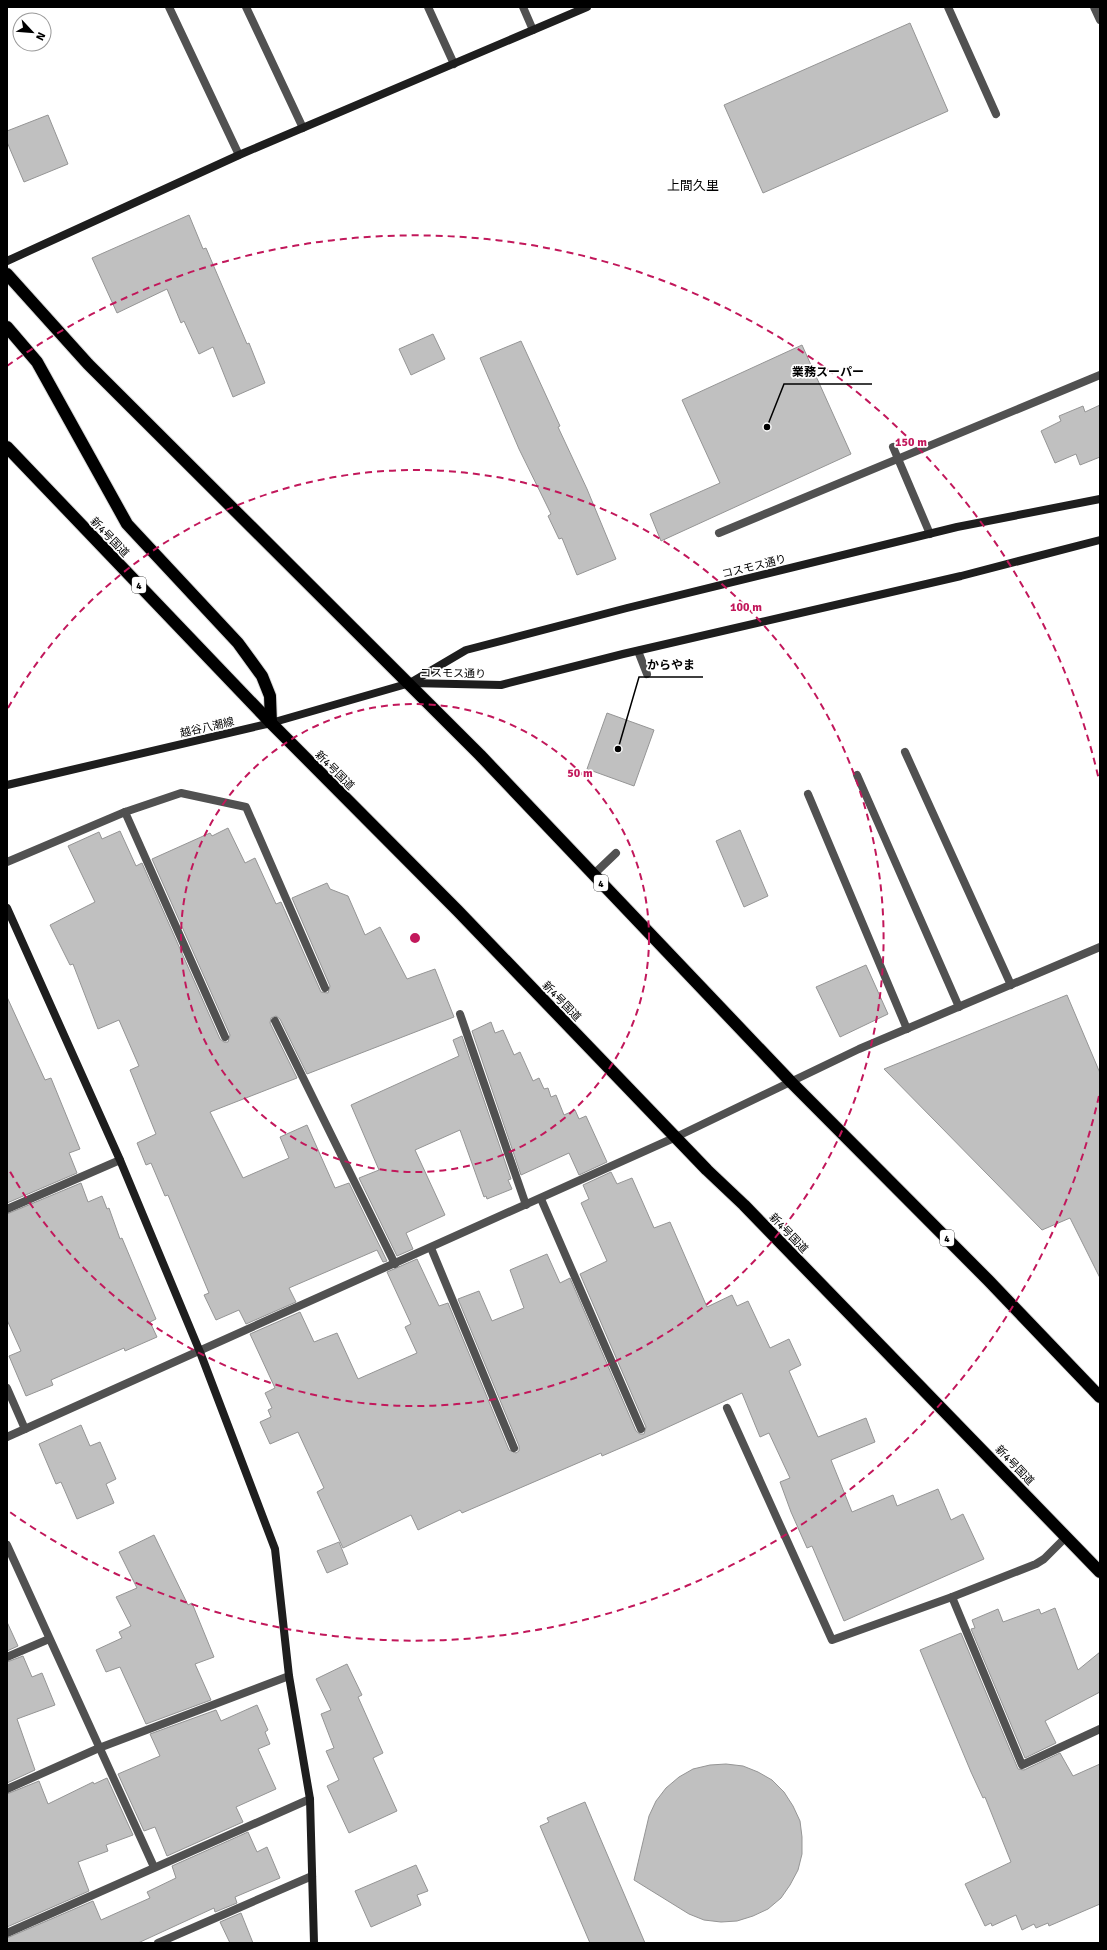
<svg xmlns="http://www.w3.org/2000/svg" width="1107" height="1950" viewBox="0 0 1107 1950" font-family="Signika,'Noto Sans JP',sans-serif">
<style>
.building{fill:#c0c0c0;stroke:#959595}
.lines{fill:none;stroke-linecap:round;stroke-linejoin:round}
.highway-casing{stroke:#dbdbdb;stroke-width:14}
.lane{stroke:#515151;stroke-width:8}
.street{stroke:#515151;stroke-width:8}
.secondary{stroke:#1e1e1e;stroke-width:8}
.highway{stroke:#000;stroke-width:12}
.ring{fill:none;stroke:#c2185b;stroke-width:2;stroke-dasharray:7 5}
.labels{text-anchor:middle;stroke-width:3.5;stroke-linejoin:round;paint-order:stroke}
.shield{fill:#fff;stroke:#4c4c4c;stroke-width:1}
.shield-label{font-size:10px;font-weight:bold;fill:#000}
.street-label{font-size:11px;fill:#000;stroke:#fff}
.quarter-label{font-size:13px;fill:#000;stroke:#fff}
.centre{fill:#c2185b;stroke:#fff;stroke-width:2}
.ring-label{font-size:12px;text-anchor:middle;font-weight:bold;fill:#c2185b;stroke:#fff;stroke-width:3.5;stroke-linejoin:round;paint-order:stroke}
.leader{fill:none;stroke:#000;stroke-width:1.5}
.callout-dot{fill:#000;stroke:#fff;stroke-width:1.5}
.callout-label{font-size:12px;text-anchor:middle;font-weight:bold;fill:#000;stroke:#fff;stroke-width:3.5;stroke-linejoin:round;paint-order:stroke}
</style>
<rect width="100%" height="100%" fill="#fff"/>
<g class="building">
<path d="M 910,23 L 948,111 L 763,193 L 724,105 Z"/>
<path d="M 48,115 L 68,164 L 24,182 L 7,142 L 7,131 Z"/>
<path d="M 189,215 L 203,249 L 206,248 L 247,344 L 249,343 L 265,383 L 233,397 L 213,347 L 199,354 L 184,321 L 181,323 L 167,289 L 117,313 L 92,258 Z"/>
<path d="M 433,334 L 445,359 L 411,375 L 399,349 Z"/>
<path d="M 521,341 L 560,426 L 558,427 L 587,489 L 616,559 L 577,575 L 562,538 L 559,539 L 548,516 L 551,514 L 519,449 L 480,358 Z"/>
<path d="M 802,345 L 851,454 L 661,541 L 650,514 L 720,483 L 682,400 Z"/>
<path d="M 1100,405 L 1100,457 L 1080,465 L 1076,454 L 1055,463 L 1041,431 L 1061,421 L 1059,416 L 1083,406 L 1085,412 Z"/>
<path d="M 607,713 L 654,730 L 634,786 L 587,769 Z"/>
<path d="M 228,828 L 245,863 L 255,858 L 276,904 L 281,902 L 321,992 L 328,993 L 330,986 L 292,898 L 327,883 L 330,889 L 348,896 L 365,935 L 380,927 L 407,979 L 435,969 L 454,1017 L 307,1074 L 280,1019 L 276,1016 L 271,1018 L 270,1023 L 297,1078 L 210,1112 L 243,1178 L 289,1158 L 280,1137 L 307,1125 L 335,1188 L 349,1183 L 387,1261 L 383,1262 L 377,1250 L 289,1288 L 296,1302 L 246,1324 L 239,1310 L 216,1320 L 204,1295 L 209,1293 L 168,1195 L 165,1196 L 151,1163 L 146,1165 L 137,1143 L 156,1134 L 130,1070 L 139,1066 L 119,1020 L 98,1029 L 73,964 L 70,965 L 50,925 L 95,902 L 68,846 L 99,832 L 102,839 L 120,831 L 136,866 L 142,863 L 220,1039 L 224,1042 L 228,1042 L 230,1035 L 152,859 L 210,833 L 212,836 Z"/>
<path d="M 740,830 L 768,896 L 744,907 L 716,841 Z"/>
<path d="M 866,965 L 888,1014 L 840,1037 L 816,987 Z"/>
<path d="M 1067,995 L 1100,1073 L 1100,1278 L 1070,1218 L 1042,1230 L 884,1069 Z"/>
<path d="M 7,997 L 45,1080 L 51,1078 L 80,1149 L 69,1153 L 77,1173 L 7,1203 Z"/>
<path d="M 491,1022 L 495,1033 L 503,1030 L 514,1055 L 520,1052 L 533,1081 L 539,1078 L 544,1089 L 548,1088 L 551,1097 L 556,1095 L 564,1115 L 575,1110 L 579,1119 L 586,1116 L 607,1162 L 579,1175 L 569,1153 L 521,1175 L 472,1031 Z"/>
<path d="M 462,1036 L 511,1179 L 508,1180 L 512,1189 L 487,1199 L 486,1196 L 484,1197 L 460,1130 L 415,1150 L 445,1215 L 406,1233 L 413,1249 L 397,1256 L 359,1178 L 379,1170 L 351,1105 L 459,1056 L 453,1040 Z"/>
<path d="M 611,1172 L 617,1184 L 632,1178 L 654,1228 L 670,1222 L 707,1307 L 732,1295 L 737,1306 L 748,1301 L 770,1348 L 789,1339 L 801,1365 L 789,1371 L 818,1437 L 866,1418 L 875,1442 L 831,1460 L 852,1512 L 893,1495 L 897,1506 L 938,1489 L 951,1520 L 963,1514 L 984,1559 L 844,1621 L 812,1546 L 807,1548 L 791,1512 L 780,1482 L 790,1478 L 769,1433 L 760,1437 L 742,1393 L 653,1434 L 602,1456 L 601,1453 L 462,1513 L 460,1510 L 418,1530 L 411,1515 L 343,1548 L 317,1492 L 324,1488 L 298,1432 L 270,1444 L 260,1422 L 271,1417 L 268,1410 L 272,1408 L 265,1393 L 275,1388 L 250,1334 L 300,1312 L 314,1342 L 337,1333 L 358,1379 L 417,1353 L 405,1327 L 411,1324 L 387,1272 L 417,1259 L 439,1306 L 448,1303 L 509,1450 L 516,1453 L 519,1451 L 519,1446 L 458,1299 L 479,1291 L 492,1321 L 524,1308 L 510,1270 L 547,1254 L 560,1283 L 570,1278 L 636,1431 L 640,1434 L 644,1434 L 646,1427 L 580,1274 L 607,1261 L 581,1203 L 589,1199 L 583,1185 Z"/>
<path d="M 81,1183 L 88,1202 L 102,1196 L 107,1209 L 109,1208 L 120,1239 L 122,1238 L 156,1319 L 150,1322 L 157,1337 L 125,1351 L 124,1348 L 51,1380 L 53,1385 L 26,1396 L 9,1356 L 21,1351 L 7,1320 L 7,1214 Z"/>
<path d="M 81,1425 L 90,1446 L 100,1442 L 116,1479 L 106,1484 L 114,1503 L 77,1519 L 61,1482 L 56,1484 L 39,1444 Z"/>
<path d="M 154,1535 L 188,1605 L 192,1603 L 214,1657 L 195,1664 L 211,1700 L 146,1724 L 120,1667 L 106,1672 L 96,1650 L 122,1638 L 119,1632 L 131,1626 L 116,1597 L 137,1588 L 119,1552 Z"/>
<path d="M 339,1542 L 348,1564 L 327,1573 L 317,1551 Z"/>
<path d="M 1055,1608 L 1078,1670 L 1100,1652 L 1100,1692 L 1045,1721 L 1056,1743 L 1025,1758 L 971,1629 L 975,1628 L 972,1620 L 998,1609 L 1003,1622 L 1039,1609 L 1041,1614 Z"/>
<path d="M 7,1622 L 18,1646 L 7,1651 Z"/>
<path d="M 961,1633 L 1018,1769 L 1024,1770 L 1060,1753 L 1073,1776 L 1100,1764 L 1100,1904 L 1049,1926 L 1048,1923 L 1036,1928 L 1034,1924 L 1022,1930 L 1016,1915 L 992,1926 L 991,1923 L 985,1926 L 965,1884 L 1011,1862 L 985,1797 L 983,1798 L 971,1772 L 920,1650 Z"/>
<path d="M 23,1656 L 32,1677 L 42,1673 L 55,1705 L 17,1719 L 35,1770 L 7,1783 L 7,1662 Z"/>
<path d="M 347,1664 L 362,1695 L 358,1697 L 383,1753 L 373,1758 L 397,1811 L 349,1833 L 327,1786 L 339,1780 L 326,1751 L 334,1748 L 321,1714 L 331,1710 L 316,1679 Z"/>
<path d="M 257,1705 L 268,1730 L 265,1732 L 270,1744 L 258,1749 L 276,1789 L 236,1807 L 243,1822 L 167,1856 L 155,1827 L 144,1831 L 118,1774 L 160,1756 L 150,1734 L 216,1710 L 221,1721 Z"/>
<path d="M 726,1764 L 743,1766 L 758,1772 L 772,1780 L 784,1792 L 793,1806 L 800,1821 L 802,1837 L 802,1854 L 798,1870 L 790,1885 L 781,1898 L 768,1909 L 753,1916 L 737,1921 L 721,1922 L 704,1920 L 689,1914 L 634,1880 L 649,1816 L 656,1801 L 666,1788 L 679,1777 L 693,1769 L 710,1765 Z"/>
<path d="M 107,1778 L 133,1835 L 106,1845 L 108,1851 L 78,1862 L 89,1891 L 7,1927 L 7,1794 L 39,1781 L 48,1804 L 93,1782 L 94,1784 Z"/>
<path d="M 585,1802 L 598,1833 L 645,1943 L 590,1943 L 540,1826 L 549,1822 L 547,1818 Z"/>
<path d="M 248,1832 L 257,1852 L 267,1847 L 280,1878 L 235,1897 L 237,1903 L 215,1912 L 214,1908 L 138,1943 L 7,1943 L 7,1938 L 93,1901 L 101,1920 L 150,1898 L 147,1892 L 176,1878 L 172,1866 Z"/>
<path d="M 416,1865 L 428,1891 L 417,1895 L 421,1905 L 371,1927 L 355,1891 Z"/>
<path d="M 241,1913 L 253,1943 L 230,1943 L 220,1922 Z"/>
</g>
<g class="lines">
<defs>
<g id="highway">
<path d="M 7,274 L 88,364 L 480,755 L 791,1082 L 989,1281 L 1100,1397"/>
<path d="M 7,327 L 37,362 L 127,524 L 238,643 L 262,676 L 270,696 L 271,723"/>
<path d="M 7,447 L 271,723 L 458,911 L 707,1170 L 744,1205 L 1100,1572"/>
</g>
</defs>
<use href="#highway" class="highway-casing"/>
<g class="lane">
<path d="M 169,7 L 239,155"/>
<path d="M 246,7 L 303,128"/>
<path d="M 428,7 L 454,64"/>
<path d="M 523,7 L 533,30"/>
<path d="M 893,447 L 930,534"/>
<path d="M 638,651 L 647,674"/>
<path d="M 7,862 L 125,812"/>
<path d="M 593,875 L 616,853"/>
<path d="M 460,1014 L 526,1205"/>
<path d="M 275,1021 L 395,1264"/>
<path d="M 225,1037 L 125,812 L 181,793 L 246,807 L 325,988"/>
<path d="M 541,1199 L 641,1429"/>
<path d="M 431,1248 L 514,1448"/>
<path d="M 158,1943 L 312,1876"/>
</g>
<g class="street">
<path d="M 948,7 L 996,114"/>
<path d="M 1094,7 L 1100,20"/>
<path d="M 719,533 L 1100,375"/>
<path d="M 905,752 L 1011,985"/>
<path d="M 857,775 L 959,1007"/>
<path d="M 808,794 L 907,1029"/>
<path d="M 7,1209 L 120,1160"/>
<path d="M 7,1388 L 25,1429"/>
<path d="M 727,1408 L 832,1640 L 952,1597"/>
<path d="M 7,1437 L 676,1137 L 859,1049 L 1100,947"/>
<path d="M 1066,1537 L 1044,1559 L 1036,1564 L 952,1597 L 1022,1765 L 1100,1729"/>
<path d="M 7,1545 L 154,1867"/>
<path d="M 7,1657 L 49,1639"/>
<path d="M 7,1789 L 99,1748 L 289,1676"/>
<path d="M 7,1933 L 310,1799"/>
</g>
<g class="secondary">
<path d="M 7,261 L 239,155 L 587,7"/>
<path d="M 410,683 L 501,685 L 623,654 L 961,576 L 1100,540"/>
<path d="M 7,785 L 271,723 L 410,683 L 466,650 L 627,608 L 957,527 L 1100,499"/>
<path d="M 7,908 L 120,1160 L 200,1352 L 275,1549 L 289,1676 L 310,1799 L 314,1943"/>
</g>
<use href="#highway" class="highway"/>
</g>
<g class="ring">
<circle cx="415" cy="938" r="234"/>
<path d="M8 708A468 468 0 1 1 8 1168"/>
<path d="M1099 1096A702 702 0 0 1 7 1510M7 366A702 702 0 0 1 1099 780"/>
</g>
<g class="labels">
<g class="shield">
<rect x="132" y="577" width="14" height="16" rx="3"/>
<rect x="594" y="875" width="14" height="16" rx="3"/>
<rect x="940" y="1230" width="14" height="16" rx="3"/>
</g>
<g class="shield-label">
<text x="139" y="589">4</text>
<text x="601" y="887">4</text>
<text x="947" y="1242">4</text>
</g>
<g class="street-label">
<text transform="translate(110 537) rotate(46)" y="4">新4号国道</text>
<text transform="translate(754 566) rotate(-14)" y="4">コスモス通り</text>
<text transform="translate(453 673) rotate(1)" y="4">コスモス通り</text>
<text transform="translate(207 727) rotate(-13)" y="4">越谷八潮線</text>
<text transform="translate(335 770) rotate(45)" y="4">新4号国道</text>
<text transform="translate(562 1001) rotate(46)" y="4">新4号国道</text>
<text transform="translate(789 1233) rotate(46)" y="4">新4号国道</text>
<text transform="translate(1015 1465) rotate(46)" y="4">新4号国道</text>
</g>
<g class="quarter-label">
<text x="693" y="190">上間久里</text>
</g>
</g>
<circle cx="415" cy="938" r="6" class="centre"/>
<g class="ring-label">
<text x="911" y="446">150 m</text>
<text x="746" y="611">100 m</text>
<text x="580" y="777">50 m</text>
</g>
<path class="leader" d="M767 427L784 384H872M618 749L639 677H703"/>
<g class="callout-dot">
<circle cx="767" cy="427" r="4"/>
<circle cx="618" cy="749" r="4"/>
</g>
<g class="callout-label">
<text x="828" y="376">業務スーパー</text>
<text x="671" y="669">からやま</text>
</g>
<rect width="1107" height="1950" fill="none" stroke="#000000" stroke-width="16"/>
<g transform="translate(32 32) rotate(116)"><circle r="19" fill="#ffffff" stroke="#999999"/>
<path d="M0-3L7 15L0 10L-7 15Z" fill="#000000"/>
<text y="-6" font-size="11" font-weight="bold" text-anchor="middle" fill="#000000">N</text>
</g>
</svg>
